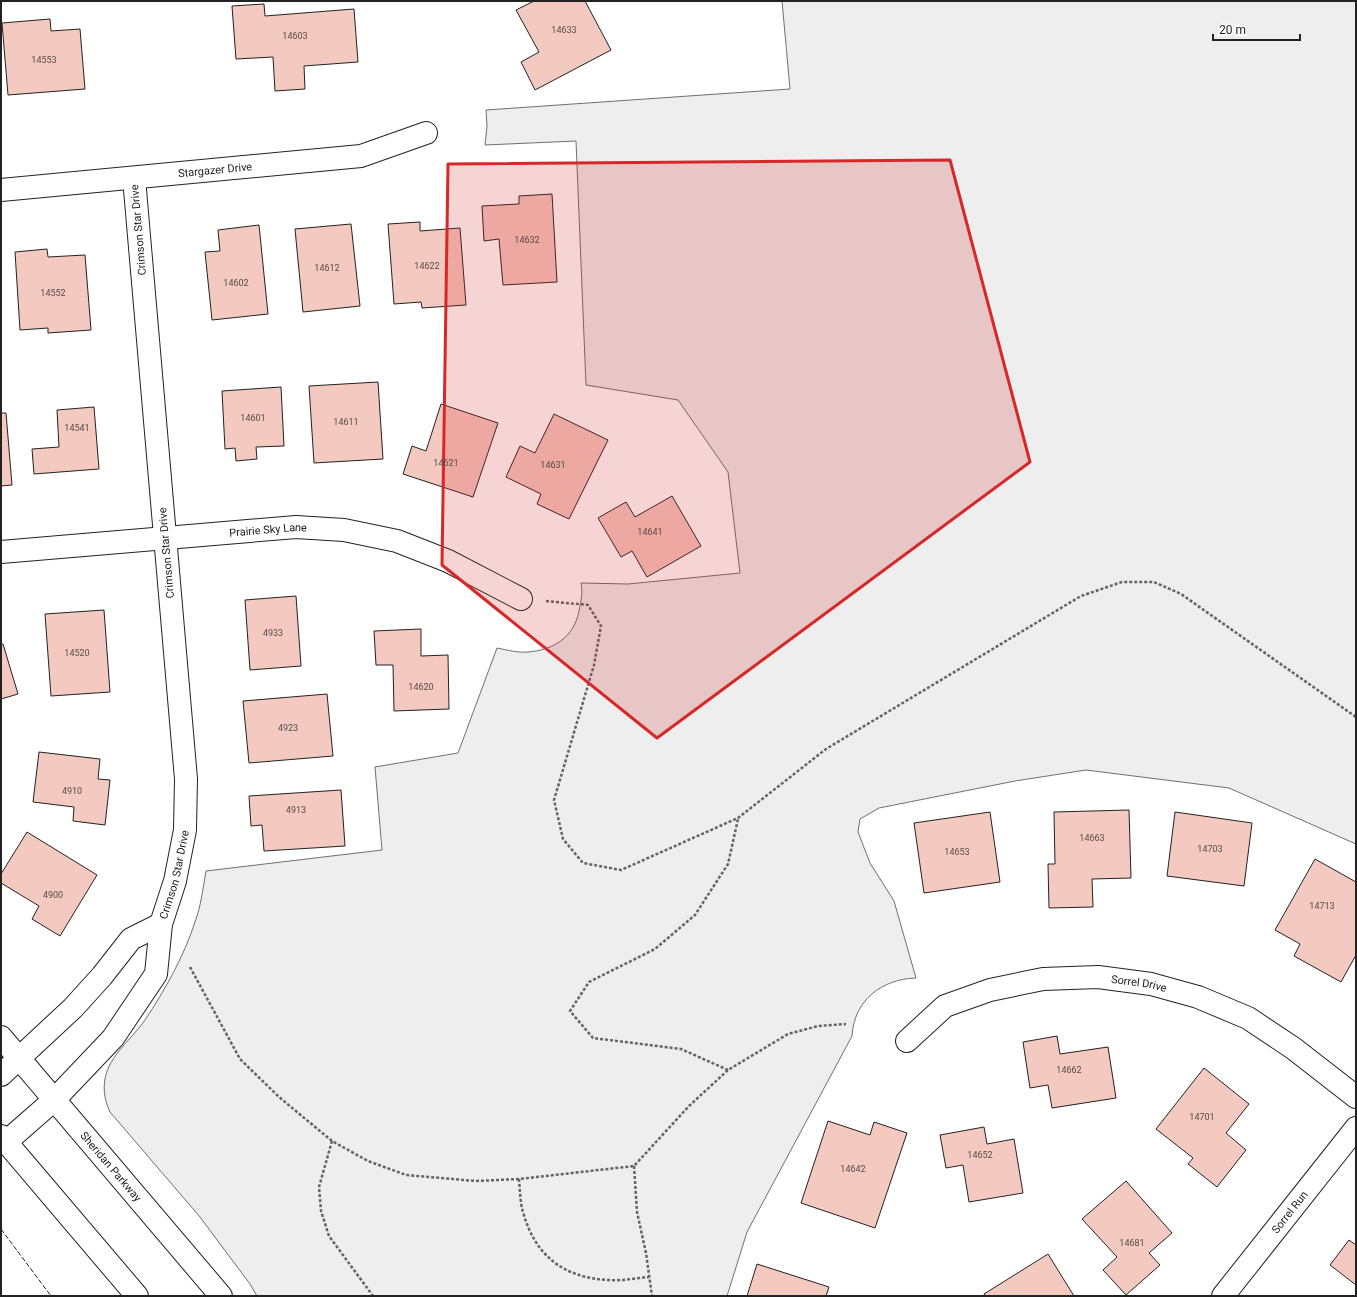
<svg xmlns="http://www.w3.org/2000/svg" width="1357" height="1297" viewBox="0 0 1357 1297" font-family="Roboto,sans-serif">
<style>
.green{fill:#eee;stroke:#6f6f6f}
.building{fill:#f3c9c0;stroke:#222}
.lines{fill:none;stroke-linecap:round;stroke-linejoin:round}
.minor-casing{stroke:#222;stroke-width:24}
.secondary-casing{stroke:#222;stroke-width:24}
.path{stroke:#646464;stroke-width:2.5;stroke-dasharray:3 2;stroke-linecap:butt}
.minor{stroke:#fff;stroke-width:22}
.secondary{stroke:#fff;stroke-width:22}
.fence{stroke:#222;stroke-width:1;stroke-dasharray:5 2;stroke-linecap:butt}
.marked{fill:#d62828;fill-opacity:0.2;stroke:#d62828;stroke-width:3;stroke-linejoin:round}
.labels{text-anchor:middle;stroke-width:3;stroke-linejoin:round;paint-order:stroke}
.number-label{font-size:9px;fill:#564c4a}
.street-label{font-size:11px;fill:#222;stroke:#fff}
</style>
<rect width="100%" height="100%" fill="#fff"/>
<path class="green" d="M 782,1 L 1356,1 L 1356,844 L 1229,788 L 1086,770 L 1015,781 L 879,808 L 860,819 L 858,832 L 870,863 L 894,901 L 916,978 C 882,979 854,1000 852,1036 L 747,1232 L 727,1296 L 257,1296 L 250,1284 L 200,1217 L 110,1112 C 104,1099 102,1086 107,1071 C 114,1052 134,1036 145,1020 C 165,990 184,956 195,922 C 201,906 203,888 206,871 L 382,850 L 375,767 L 458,753 L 497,648 C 507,650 518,653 528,652 C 554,650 574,637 579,611 C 581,601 583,592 581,583 L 628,584 L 740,573 L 728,472 L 678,400 L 586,385 L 576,141 L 485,145 L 487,126 L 486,110 L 790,89 Z"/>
<g class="building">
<path d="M 534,1 L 585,1 L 611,50 L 535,90 L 521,62 L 539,52 L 516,10 Z"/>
<path d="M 264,4 L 265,16 L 354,9 L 358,62 L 304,66 L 305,89 L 275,91 L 273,57 L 236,59 L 232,6 Z"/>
<path d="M 50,19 L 51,31 L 80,29 L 85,89 L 8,95 L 2,23 Z"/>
<path d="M 552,194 L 557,282 L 503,285 L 499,239 L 484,241 L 482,206 L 519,204 L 519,196 Z"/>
<path d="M 420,222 L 420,231 L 460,228 L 466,305 L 422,308 L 421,302 L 394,304 L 388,224 Z"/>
<path d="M 351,224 L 360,306 L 303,312 L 295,229 Z"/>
<path d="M 259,225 L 268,314 L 212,320 L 205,252 L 220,251 L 218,230 Z"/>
<path d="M 47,249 L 48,257 L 85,255 L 91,330 L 48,333 L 48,328 L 20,330 L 15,252 Z"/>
<path d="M 378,382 L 383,459 L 314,463 L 309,386 Z"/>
<path d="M 281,387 L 284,446 L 256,447 L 257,459 L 236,461 L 235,448 L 225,449 L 222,391 Z"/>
<path d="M 441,404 L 498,423 L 473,497 L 403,474 L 412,446 L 426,451 Z"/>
<path d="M 94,407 L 99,469 L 34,474 L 32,449 L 59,447 L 57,410 Z"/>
<path d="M 1,413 L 6,413 L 12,485 L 1,486 Z"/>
<path d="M 554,414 L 608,440 L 569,519 L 537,504 L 541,494 L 506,477 L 520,446 L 535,453 Z"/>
<path d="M 672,496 L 701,546 L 647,577 L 632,551 L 621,557 L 598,518 L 626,502 L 635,517 Z"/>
<path d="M 296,596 L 301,666 L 250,670 L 245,600 Z"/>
<path d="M 104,610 L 110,692 L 51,696 L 45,614 Z"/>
<path d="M 421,629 L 421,656 L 448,655 L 449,709 L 394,711 L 393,665 L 376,665 L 374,631 Z"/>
<path d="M 1,644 L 3,644 L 18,694 L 1,699 Z"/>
<path d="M 327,694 L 333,756 L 249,763 L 243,701 Z"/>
<path d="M 39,752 L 100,759 L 98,779 L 110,780 L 105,825 L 73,821 L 74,807 L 33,802 Z"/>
<path d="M 341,790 L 345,846 L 264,851 L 262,825 L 251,826 L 249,796 Z"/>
<path d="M 1129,810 L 1131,878 L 1092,879 L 1093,907 L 1049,908 L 1048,864 L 1055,864 L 1054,812 Z"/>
<path d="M 990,812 L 1000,882 L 924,893 L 914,823 Z"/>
<path d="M 1175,812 L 1252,823 L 1244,886 L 1167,876 Z"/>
<path d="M 27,832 L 97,875 L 60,936 L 32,919 L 39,906 L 1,883 L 1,874 Z"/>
<path d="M 1315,859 L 1356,882 L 1356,955 L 1341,982 L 1294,956 L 1300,944 L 1275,930 Z"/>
<path d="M 1057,1036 L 1060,1054 L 1108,1047 L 1116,1098 L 1052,1108 L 1048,1085 L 1030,1088 L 1023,1042 Z"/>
<path d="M 1204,1068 L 1249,1104 L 1226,1133 L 1246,1150 L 1217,1187 L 1188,1164 L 1193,1158 L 1156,1129 Z"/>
<path d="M 828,1121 L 870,1135 L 874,1122 L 907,1133 L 875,1228 L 801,1203 Z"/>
<path d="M 984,1127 L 987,1144 L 1014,1139 L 1023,1193 L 969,1202 L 963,1165 L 946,1168 L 940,1135 Z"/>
<path d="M 1126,1181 L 1172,1233 L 1149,1253 L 1160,1265 L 1126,1295 L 1103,1270 L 1117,1257 L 1082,1219 Z"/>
<path d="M 1349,1240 L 1356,1245 L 1356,1285 L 1330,1265 Z"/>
<path d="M 1048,1254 L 1074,1296 L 985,1296 L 984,1294 Z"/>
<path d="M 757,1264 L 829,1287 L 826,1296 L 747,1296 Z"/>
</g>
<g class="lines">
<defs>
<g id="minor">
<path id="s1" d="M 1,190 L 361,156 L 426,133"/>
<path id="s2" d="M 1,552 L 296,527 L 344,530 L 397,541 L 448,561 L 521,599"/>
<path id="s3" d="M 907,1041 L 945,1006 L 990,990 L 1043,979 L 1098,977 L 1151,984 L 1198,997 L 1248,1018 L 1293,1048 L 1356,1097"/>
<path d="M 1,1075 L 73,1008 L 102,976 L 131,939 L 161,924"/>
<path id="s4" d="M 6,1142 L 54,1100 L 113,1038 L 156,974 L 161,924 L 175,881 L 185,830 L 186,779 L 134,178"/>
<path id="s5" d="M 1223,1296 L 1356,1128"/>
</g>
<g id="secondary">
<path id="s6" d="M 1,1037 L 221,1296"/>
<path d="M 1,1136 L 137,1296"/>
</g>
</defs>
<use href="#minor" class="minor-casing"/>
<use href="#secondary" class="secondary-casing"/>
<g class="path">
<path d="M 546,601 L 588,605 L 601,626 L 594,665 L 554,800 L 563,839 L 583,863 L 621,870 L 738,818 L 826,749 L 1081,596 L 1122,582 L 1154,582 L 1181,594 L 1356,717"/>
<path d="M 190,967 L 240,1059 L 279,1097 L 332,1141 L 368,1161 L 406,1175 L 476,1181 L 519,1179 L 634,1166 L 689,1106 L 728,1070 L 788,1034 L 818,1026 L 846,1024"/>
<path d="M 728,1070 L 681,1049 L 593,1038 L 570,1011 L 589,982 L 655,949 L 695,915 L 728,864 L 738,819"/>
<path d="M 332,1141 L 319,1187 L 321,1211 L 329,1236 L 373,1296"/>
<path d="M 634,1166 L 637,1212 L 646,1253 L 652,1296"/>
<path d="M 519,1179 C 520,1190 520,1202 523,1212 C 535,1256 564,1278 609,1280 C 622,1281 636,1278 649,1277"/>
</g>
<use href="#minor" class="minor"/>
<use href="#secondary" class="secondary"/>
<path class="fence" d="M 1,1229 L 51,1296"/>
</g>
<path class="marked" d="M 950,160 L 1030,462 L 657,738 L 442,565 L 448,164 Z"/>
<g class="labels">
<g class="number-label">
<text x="564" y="33">14633</text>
<text x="295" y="39">14603</text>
<text x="44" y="63">14553</text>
<text x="527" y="243">14632</text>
<text x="427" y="269">14622</text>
<text x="327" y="271">14612</text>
<text x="236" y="286">14602</text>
<text x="53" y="296">14552</text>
<text x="253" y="421">14601</text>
<text x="346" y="425">14611</text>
<text x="77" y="431">14541</text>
<text x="446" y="466">14621</text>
<text x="553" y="468">14631</text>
<text x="650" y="535">14641</text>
<text x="273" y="636">4933</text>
<text x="77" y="656">14520</text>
<text x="421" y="690">14620</text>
<text x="288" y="731">4923</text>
<text x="72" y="794">4910</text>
<text x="296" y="813">4913</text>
<text x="1092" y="841">14663</text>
<text x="1210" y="852">14703</text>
<text x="957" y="855">14653</text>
<text x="53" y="898">4900</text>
<text x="1322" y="909">14713</text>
<text x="1069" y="1073">14662</text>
<text x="1202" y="1120">14701</text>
<text x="980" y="1158">14652</text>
<text x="853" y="1172">14642</text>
<text x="1132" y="1246">14681</text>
</g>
<g class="street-label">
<text dy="4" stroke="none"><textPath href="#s1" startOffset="215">Stargazer Drive</textPath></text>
<text transform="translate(138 230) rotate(-95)" y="4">Crimson Star Drive</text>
<text dy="4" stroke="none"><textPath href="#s2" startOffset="268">Prairie Sky Lane</textPath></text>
<text transform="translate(166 553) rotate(-95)" y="4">Crimson Star Drive</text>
<text dy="4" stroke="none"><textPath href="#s4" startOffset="328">Crimson Star Drive</textPath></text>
<text dy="4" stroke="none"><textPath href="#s3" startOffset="250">Sorrel Drive</textPath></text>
<text dy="4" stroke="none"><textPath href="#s6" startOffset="170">Sheridan Parkway</textPath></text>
<text dy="4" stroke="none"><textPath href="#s5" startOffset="107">Sorrel Run</textPath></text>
</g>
</g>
<rect width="1357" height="1297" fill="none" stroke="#222222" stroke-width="4"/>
<path d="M1213 34v6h87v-6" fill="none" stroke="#222222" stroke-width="2"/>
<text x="1219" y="34" font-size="12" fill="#222222" stroke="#ffffff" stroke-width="3" paint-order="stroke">20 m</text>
</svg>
